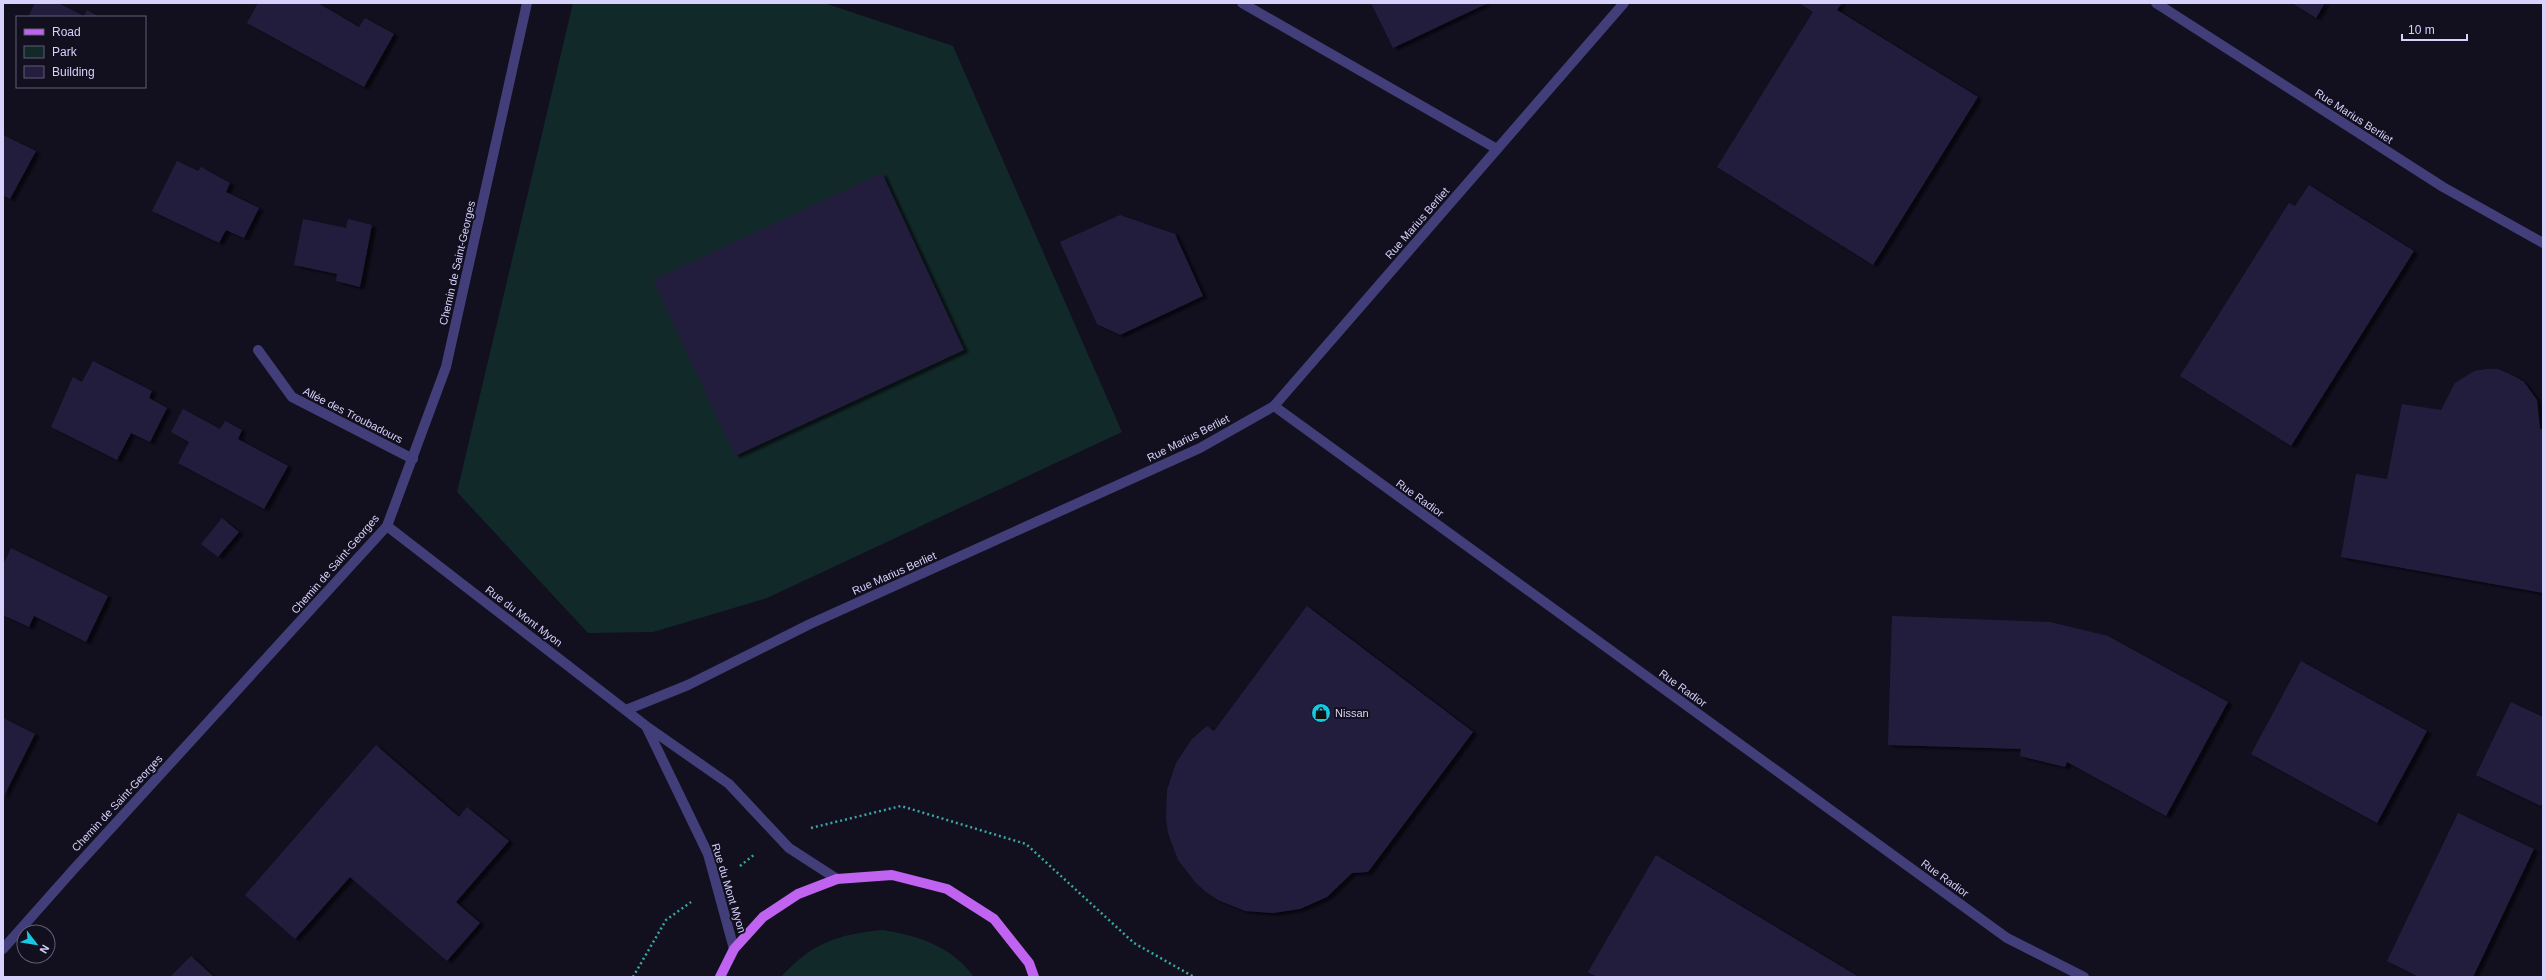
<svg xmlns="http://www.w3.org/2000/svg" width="2546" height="980" viewBox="0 0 2546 980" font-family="Helvetica,sans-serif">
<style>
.green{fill:#122929}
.building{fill:#241d3e;filter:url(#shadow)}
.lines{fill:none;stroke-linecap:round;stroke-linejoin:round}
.path{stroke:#39a7a3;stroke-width:2.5;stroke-dasharray:2 3;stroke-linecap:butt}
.service{stroke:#423e7a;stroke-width:10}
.minor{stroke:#423e7a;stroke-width:10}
.primary{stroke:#bf63f0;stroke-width:10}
.labels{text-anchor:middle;stroke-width:4;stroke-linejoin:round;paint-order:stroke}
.street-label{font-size:11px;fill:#d7d2fb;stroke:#120f1f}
.poi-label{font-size:11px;fill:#d7d2fb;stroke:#120f1f;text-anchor:start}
</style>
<defs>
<filter id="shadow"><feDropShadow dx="4.5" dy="2.5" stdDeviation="1" flood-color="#0009"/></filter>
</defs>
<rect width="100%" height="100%" fill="#120f1f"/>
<g class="green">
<path d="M 573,3 L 824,3 L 953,46 L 1122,432 L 767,598 L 653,632 L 588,633 L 457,492 Z"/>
<path d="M 883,930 C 919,936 951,946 974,977 L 781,977 C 811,943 839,934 883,930 Z"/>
</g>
<g class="building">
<path d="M 35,3 L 58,3 L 84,16 L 87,10 L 100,17 L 28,17 Z"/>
<path d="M 258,3 L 318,3 L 359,27 L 365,18 L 394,34 L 364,87 L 247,23 Z"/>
<path d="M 1371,3 L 1488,3 L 1393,48 Z"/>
<path d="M 1799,3 L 1842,3 L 1837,10 L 1978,97 L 1873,265 L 1717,167 L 1813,12 Z"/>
<path d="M 2292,3 L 2325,3 L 2316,18 Z"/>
<path d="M 3,135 L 36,151 L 10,199 L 3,195 Z"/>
<path d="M 177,161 L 198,171 L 201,167 L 230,183 L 226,192 L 259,208 L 244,238 L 226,230 L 219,243 L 152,211 Z"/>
<path d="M 882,173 L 964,350 L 735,456 L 653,280 Z"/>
<path d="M 2309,185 L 2414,251 L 2291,446 L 2180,376 L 2289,203 L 2295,206 Z"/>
<path d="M 1120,215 L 1175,234 L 1203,296 L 1120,335 L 1097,324 L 1060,242 Z"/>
<path d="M 303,219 L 346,228 L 348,219 L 372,225 L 360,287 L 336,281 L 337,274 L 294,265 Z"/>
<path d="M 93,361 L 152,391 L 149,398 L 167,408 L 150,442 L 131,433 L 117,460 L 51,427 L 73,377 L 82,382 Z"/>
<path d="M 2486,369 L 2498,369 L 2514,376 L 2524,382 L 2537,400 L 2540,429 L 2543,429 L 2543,593 L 2341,557 L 2356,474 L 2387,479 L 2402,404 L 2441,410 L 2455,383 L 2474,371 Z"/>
<path d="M 183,409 L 220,429 L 225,421 L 242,430 L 238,439 L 288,466 L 264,509 L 178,463 L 189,442 L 171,432 Z"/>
<path d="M 222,518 L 239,532 L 218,557 L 201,544 Z"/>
<path d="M 11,548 L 108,596 L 86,642 L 34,616 L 29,627 L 3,615 L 3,565 Z"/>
<path d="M 1307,606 L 1473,732 L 1368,872 L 1352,873 L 1327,897 L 1300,909 L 1273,913 L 1245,911 L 1218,900 L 1206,892 L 1196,883 L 1178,860 L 1168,833 L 1166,819 L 1167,790 L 1176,763 L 1192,739 L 1207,726 L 1214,731 Z"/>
<path d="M 1892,616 L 2050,622 L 2108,636 L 2228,702 L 2166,816 L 2067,762 L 2065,767 L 2020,756 L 2021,749 L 1888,745 Z"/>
<path d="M 2301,661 L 2427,731 L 2377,823 L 2251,754 Z"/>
<path d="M 2511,702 L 2543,717 L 2543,801 L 2541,806 L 2476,775 Z"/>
<path d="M 3,718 L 35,734 L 3,798 Z"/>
<path d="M 376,745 L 459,817 L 467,807 L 509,841 L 456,902 L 480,923 L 447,961 L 350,877 L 295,939 L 245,895 Z"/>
<path d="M 2458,813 L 2534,849 L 2473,977 L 2419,977 L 2387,961 Z"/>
<path d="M 1656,855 L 1859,977 L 1597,977 L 1588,972 Z"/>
<path d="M 191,956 L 214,977 L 170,977 Z"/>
</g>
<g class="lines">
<g class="path">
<path d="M 811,828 L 901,806 L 1026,844 L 1134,943 L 1194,977"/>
<path d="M 740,866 L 755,854"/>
<path d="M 633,977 L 666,920 L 691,902"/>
</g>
<path class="service" d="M 1242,3 L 1497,149"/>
<g class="minor">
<path d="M 2156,3 L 2443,187 L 2543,243"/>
<path d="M 258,350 L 292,397 L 413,459"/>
<path d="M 1274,406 L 2007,938 L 2084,977"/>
<path d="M 387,526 L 646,726 L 729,784 L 789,848 L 837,879"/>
<path d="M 626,710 L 688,685 L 810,624 L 1200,448 L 1274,406 L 1624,3"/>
<path d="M 647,728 L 708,854 L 734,949"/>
<path d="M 3,949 L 73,870 L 387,526 L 446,367 L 527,3"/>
</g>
<path class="primary" d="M 720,977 L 734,949 L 763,917 L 798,894 L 837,879 L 892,875 L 947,889 L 994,919 L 1029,963 L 1034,977"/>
</g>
<defs>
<symbol id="shop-disc" viewBox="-11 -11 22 22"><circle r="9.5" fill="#16c9e3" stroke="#120f1f"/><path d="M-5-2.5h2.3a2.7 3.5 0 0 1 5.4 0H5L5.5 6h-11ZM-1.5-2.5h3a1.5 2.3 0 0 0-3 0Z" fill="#111"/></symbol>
</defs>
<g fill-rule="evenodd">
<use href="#shop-disc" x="1310" y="702" width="22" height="22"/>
</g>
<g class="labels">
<g class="street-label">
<text transform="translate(2354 116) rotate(33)" y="4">Rue Marius Berliet</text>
<text transform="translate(1417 223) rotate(-49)" y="4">Rue Marius Berliet</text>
<text transform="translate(457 263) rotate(-77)" y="4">Chemin de Saint-Georges</text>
<text transform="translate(353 415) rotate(27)" y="4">Allée des Troubadours</text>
<text transform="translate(1188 438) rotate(-27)" y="4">Rue Marius Berliet</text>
<text transform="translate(1420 498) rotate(36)" y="4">Rue Radior</text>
<text transform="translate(335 564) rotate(-49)" y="4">Chemin de Saint-Georges</text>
<text transform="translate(894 573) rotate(-24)" y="4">Rue Marius Berliet</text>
<text transform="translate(524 616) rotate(37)" y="4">Rue du Mont Myon</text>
<text transform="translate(1683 688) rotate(36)" y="4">Rue Radior</text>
<text transform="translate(117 803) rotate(-47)" y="4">Chemin de Saint-Georges</text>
<text transform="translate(1945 878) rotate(36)" y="4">Rue Radior</text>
<text transform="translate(729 888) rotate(73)" y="4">Rue du Mont Myon</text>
</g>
<g class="poi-label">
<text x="1335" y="717">Nissan</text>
</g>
</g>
<rect width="2546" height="980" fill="none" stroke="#d7d2fb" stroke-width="8"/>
<rect x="16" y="16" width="130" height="72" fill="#120f1f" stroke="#615d77"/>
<rect x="24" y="29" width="20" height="6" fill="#bf63f0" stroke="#615d77"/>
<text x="52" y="36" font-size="12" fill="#d7d2fb">Road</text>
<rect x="24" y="46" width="20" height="12" fill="#122929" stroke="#615d77"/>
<text x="52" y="56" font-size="12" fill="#d7d2fb">Park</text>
<rect x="24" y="66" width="20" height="12" fill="#241d3e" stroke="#615d77"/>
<text x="52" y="76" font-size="12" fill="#d7d2fb">Building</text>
<g transform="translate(36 944) rotate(121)"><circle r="19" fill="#120f1f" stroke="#615d77"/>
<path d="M0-3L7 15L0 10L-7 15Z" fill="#16c9e3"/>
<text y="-6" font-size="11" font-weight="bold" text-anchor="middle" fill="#d7d2fb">N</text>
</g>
<path d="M2402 34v6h65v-6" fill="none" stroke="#d7d2fb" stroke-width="2"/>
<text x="2408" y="34" font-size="12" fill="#d7d2fb" stroke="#120f1f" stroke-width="3" paint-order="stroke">10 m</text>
</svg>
